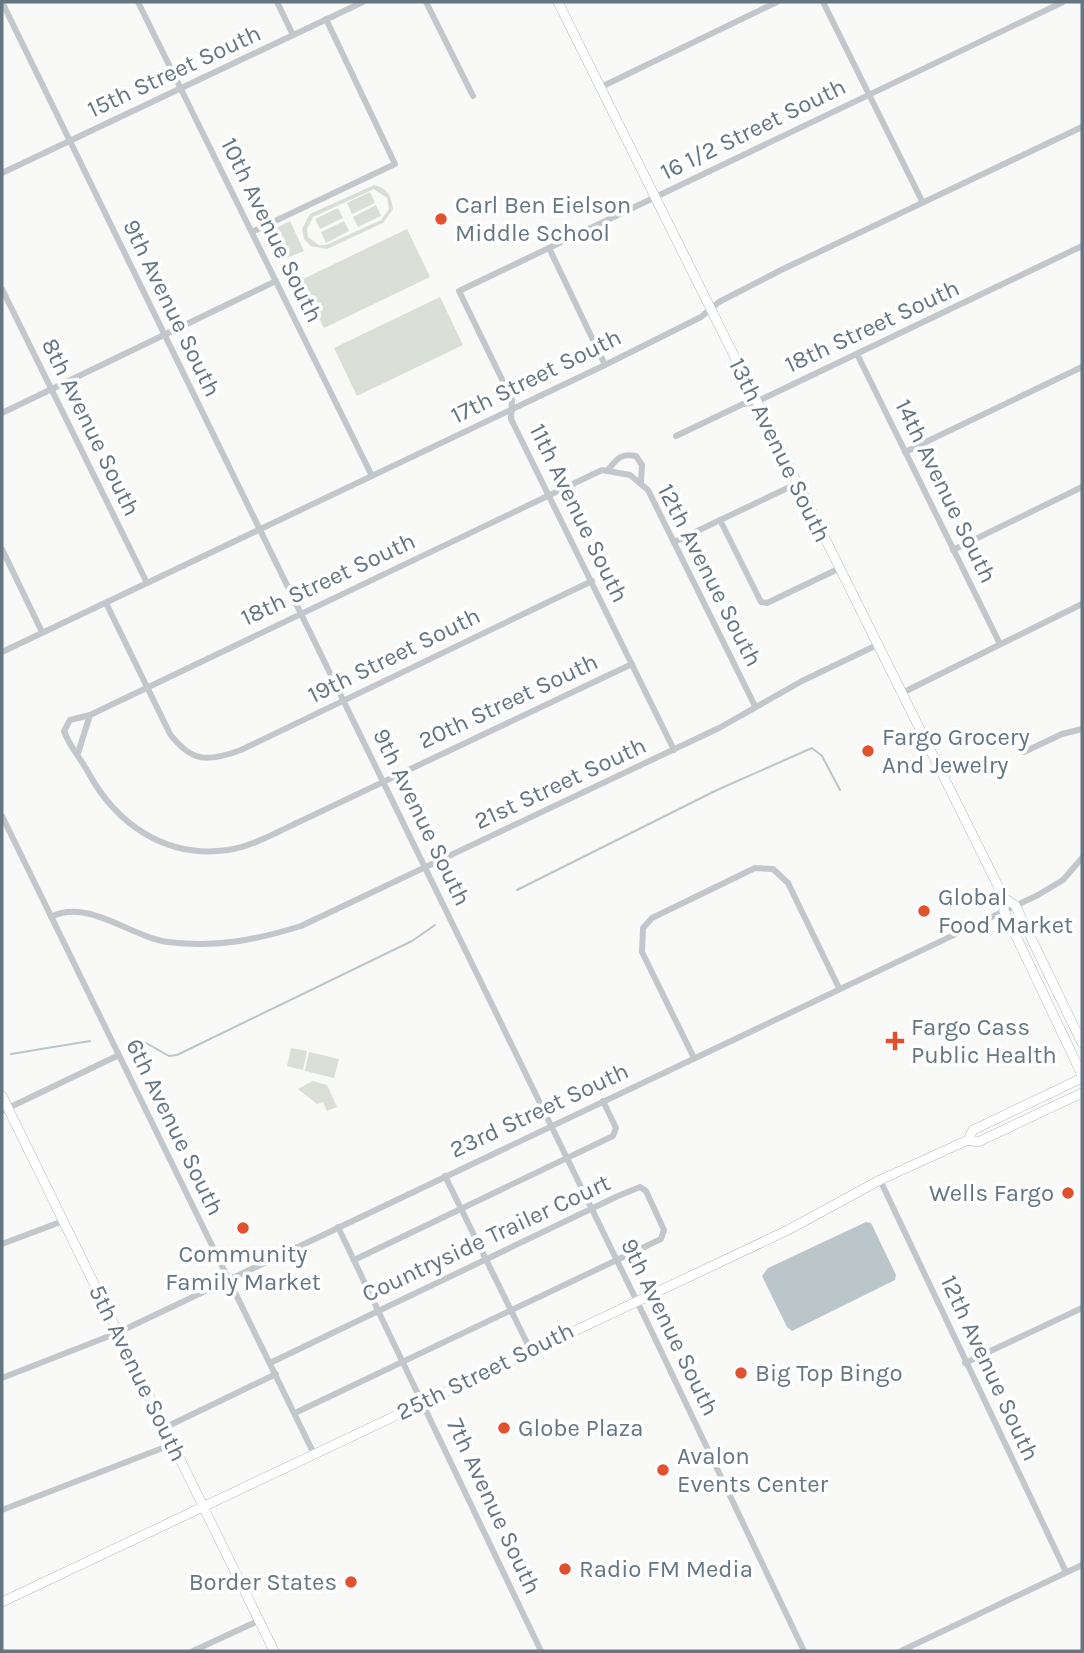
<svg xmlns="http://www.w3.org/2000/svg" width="1084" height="1653" viewBox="0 0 1084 1653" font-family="Karla,sans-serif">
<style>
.green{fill:#d9ded6;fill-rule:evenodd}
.water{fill:#bac6ca}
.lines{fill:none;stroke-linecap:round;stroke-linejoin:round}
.stream{stroke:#bac6ca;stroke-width:2}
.secondary-casing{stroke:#b2b9be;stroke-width:10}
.street{stroke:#c2c7cb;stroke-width:6}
.secondary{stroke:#fff;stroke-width:9}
.poi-dot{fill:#e2512e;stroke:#fff;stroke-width:2.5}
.labels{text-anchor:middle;stroke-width:7;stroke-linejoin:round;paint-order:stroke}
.street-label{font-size:24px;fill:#647682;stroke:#fff}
.poi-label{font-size:24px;fill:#647682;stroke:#fff;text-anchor:start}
</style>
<rect width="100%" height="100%" fill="#f9f9f7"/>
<g class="green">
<path d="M 374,185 C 388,189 391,195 393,209 L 383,223 L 327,249 L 311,246 L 304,239 L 302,229 L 310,214 ZM 374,189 L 387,198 L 389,209 L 381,220 L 326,245 L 319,245 L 308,237 L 307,229 L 313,217 Z"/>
<path d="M 370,192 L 375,203 L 352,214 L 347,203 Z"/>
<path d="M 376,205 L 381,216 L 358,227 L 353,217 Z"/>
<path d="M 338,208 L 343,218 L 320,229 L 315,219 Z"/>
<path d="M 290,221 L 304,251 L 284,259 L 270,231 Z"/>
<path d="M 344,221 L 349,231 L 326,243 L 321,232 Z"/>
<path d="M 407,229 L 430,277 L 324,328 L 301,280 Z"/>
<path d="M 440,297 L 463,345 L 357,396 L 334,348 Z"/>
<path d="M 291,1048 L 307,1051 L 303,1070 L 287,1066 Z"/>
<path d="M 309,1052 L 339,1059 L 334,1078 L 305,1071 Z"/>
<path d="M 313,1081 L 327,1085 L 337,1107 L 327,1111 L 323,1102 L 317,1104 L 298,1089 Z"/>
</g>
<path class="water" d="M 866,1222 L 871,1223 L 896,1275 L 895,1280 L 792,1331 L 787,1327 L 762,1276 L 768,1268 Z"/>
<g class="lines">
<g class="stream">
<path d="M 517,890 L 717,790 L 812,748 L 822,756 L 840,790"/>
<path d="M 139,1039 L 169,1056 L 177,1055 L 412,941 L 435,925"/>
<path d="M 11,1054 L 90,1041"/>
</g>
<defs>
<g id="secondary">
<path d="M 558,2 L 1004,898 L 1004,911 L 1082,1075"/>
<path d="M 1004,898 L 1015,905 L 1082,1043"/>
<path d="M 2,1096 L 274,1651"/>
<path d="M 968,1140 L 978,1142 L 1082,1093"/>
<path d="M 2,1602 L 788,1230 L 880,1180 L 968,1140 L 973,1130 L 1082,1078"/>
</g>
</defs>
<use href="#secondary" class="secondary-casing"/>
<g class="street">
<path d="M 2,2 L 649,1326 L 804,1651"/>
<path d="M 138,2 L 372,476"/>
<path d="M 277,2 L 293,35"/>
<path d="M 426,2 L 473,96"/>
<path d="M 823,2 L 922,201"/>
<path d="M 601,87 L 777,2"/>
<path d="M 2,173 L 363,2"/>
<path d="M 252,232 L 395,164 L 326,19"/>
<path d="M 549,248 L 605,365"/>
<path d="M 2,289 L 147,583"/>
<path d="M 857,354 L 1000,644"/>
<path d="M 2,413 L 276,281"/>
<path d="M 676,436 L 743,404 L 756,402 L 1082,246"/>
<path d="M 905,452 L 1082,367"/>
<path d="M 608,470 C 617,459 620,453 636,456 L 642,465 L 641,481"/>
<path d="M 720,520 L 761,602 L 767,603 L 838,569"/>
<path d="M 674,542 L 796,484"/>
<path d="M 2,549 L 42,632"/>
<path d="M 953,550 L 1082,487"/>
<path d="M 106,603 L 170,734 C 192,763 208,762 241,750 L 592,581"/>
<path d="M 2,652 L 605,365 L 701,317 L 719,302 L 781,270 L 1082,127"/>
<path d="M 902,693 L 1082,604"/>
<path d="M 90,715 L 70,720 L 64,731 C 68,744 81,759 88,772 C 116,824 166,859 228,850 C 254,846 279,831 303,820 L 632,664"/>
<path d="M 674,750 L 511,419 L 512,400 L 459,291 L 1063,2"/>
<path d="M 1024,752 L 1062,734 L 1082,729"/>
<path d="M 78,753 L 90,715 L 602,470 L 630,475 L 648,490 L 755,706"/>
<path d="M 2,816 L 314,1454"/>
<path d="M 51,917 C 89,898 130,937 168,942 C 216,948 256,940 301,926 L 719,728 L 802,681 L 877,645"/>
<path d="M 694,1058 L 642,952 L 643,928 L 652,918 L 755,868 L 773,869 L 788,883 L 839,988"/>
<path d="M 2,1111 L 119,1055"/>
<path d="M 445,1176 L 530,1349"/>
<path d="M 880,1180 L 1066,1572"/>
<path d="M 338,1227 L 541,1651"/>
<path d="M 2,1244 L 63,1221"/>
<path d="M 354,1260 L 613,1136 L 616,1128 L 603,1101"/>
<path d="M 270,1363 L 618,1196 L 640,1187 L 646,1191 L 664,1230 L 661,1239 L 295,1413"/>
<path d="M 965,1363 L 1082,1308"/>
<path d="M 2,1378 L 117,1333 L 1038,895 L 1063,880 L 1082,858"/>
<path d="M 164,1428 L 276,1374"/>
<path d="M 2,1510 L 173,1444"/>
<path d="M 193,1651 L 260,1620"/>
<path d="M 901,1651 L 1082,1565"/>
</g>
<use href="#secondary" class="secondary"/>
</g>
<g class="poi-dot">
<circle cx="441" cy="219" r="7"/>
<circle cx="868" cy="751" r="7"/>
<circle cx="924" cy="911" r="7"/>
<path d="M891.5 1030.5h7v7h7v7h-7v7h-7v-7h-7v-7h7z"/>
<circle cx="1068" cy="1193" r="7"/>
<circle cx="243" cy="1228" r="7"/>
<circle cx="741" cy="1373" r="7"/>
<circle cx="504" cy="1428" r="7"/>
<circle cx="663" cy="1470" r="7"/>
<circle cx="565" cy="1569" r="7"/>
<circle cx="351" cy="1582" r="7"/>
</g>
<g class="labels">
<g class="street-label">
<text transform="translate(174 71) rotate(-25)" y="8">15th Street South</text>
<text transform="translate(753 129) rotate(-26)" y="8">16 1/2 Street South</text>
<text transform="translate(272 230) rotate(64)" y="8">10th Avenue South</text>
<text transform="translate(172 308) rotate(64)" y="8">9th Avenue South</text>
<text transform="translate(872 326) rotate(-25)" y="8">18th Street South</text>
<text transform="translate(536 376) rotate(-26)" y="8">17th Street South</text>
<text transform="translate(91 427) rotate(64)" y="8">8th Avenue South</text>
<text transform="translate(780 450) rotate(64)" y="8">13th Avenue South</text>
<text transform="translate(946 491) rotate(64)" y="8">14th Avenue South</text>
<text transform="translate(579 513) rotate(64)" y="8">11th Avenue South</text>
<text transform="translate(710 575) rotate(63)" y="8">12th Avenue South</text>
<text transform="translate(328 579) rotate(-25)" y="8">18th Street South</text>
<text transform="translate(394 655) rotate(-26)" y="8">19th Street South</text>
<text transform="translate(508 701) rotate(-25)" y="8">20th Street South</text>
<text transform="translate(560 783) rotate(-25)" y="8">21st Street South</text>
<text transform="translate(422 817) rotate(64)" y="8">9th Avenue South</text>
<text transform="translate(539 1110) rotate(-25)" y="8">23rd Street South</text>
<text transform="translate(175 1127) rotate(64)" y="8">6th Avenue South</text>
<text transform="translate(486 1238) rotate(-25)" y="8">Countryside Trailer Court</text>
<text transform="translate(670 1327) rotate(64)" y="8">9th Avenue South</text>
<text transform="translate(990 1368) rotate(65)" y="8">12th Avenue South</text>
<text transform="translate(485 1371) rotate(-26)" y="8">25th Street South</text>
<text transform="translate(138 1373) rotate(64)" y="8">5th Avenue South</text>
<text transform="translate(494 1506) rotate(65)" y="8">7th Avenue South</text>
</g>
<g class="poi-label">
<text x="455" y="213">Carl Ben Eielson<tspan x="455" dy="28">Middle School</tspan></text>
<text x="882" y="745">Fargo Grocery<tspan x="882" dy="28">And Jewelry</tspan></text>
<text x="938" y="905">Global<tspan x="938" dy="28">Food Market</tspan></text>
<text x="911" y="1035">Fargo Cass<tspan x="911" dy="28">Public Health</tspan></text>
<text x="1054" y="1201" text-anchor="end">Wells Fargo</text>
<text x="243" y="1262" text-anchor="middle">Community<tspan x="243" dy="28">Family Market</tspan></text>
<text x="755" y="1381">Big Top Bingo</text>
<text x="518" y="1436">Globe Plaza</text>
<text x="677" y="1464">Avalon<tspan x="677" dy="28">Events Center</tspan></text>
<text x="579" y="1577">Radio FM Media</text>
<text x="337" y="1590" text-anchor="end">Border States</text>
</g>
</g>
<rect width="1084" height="1653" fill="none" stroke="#647682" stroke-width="7"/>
</svg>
